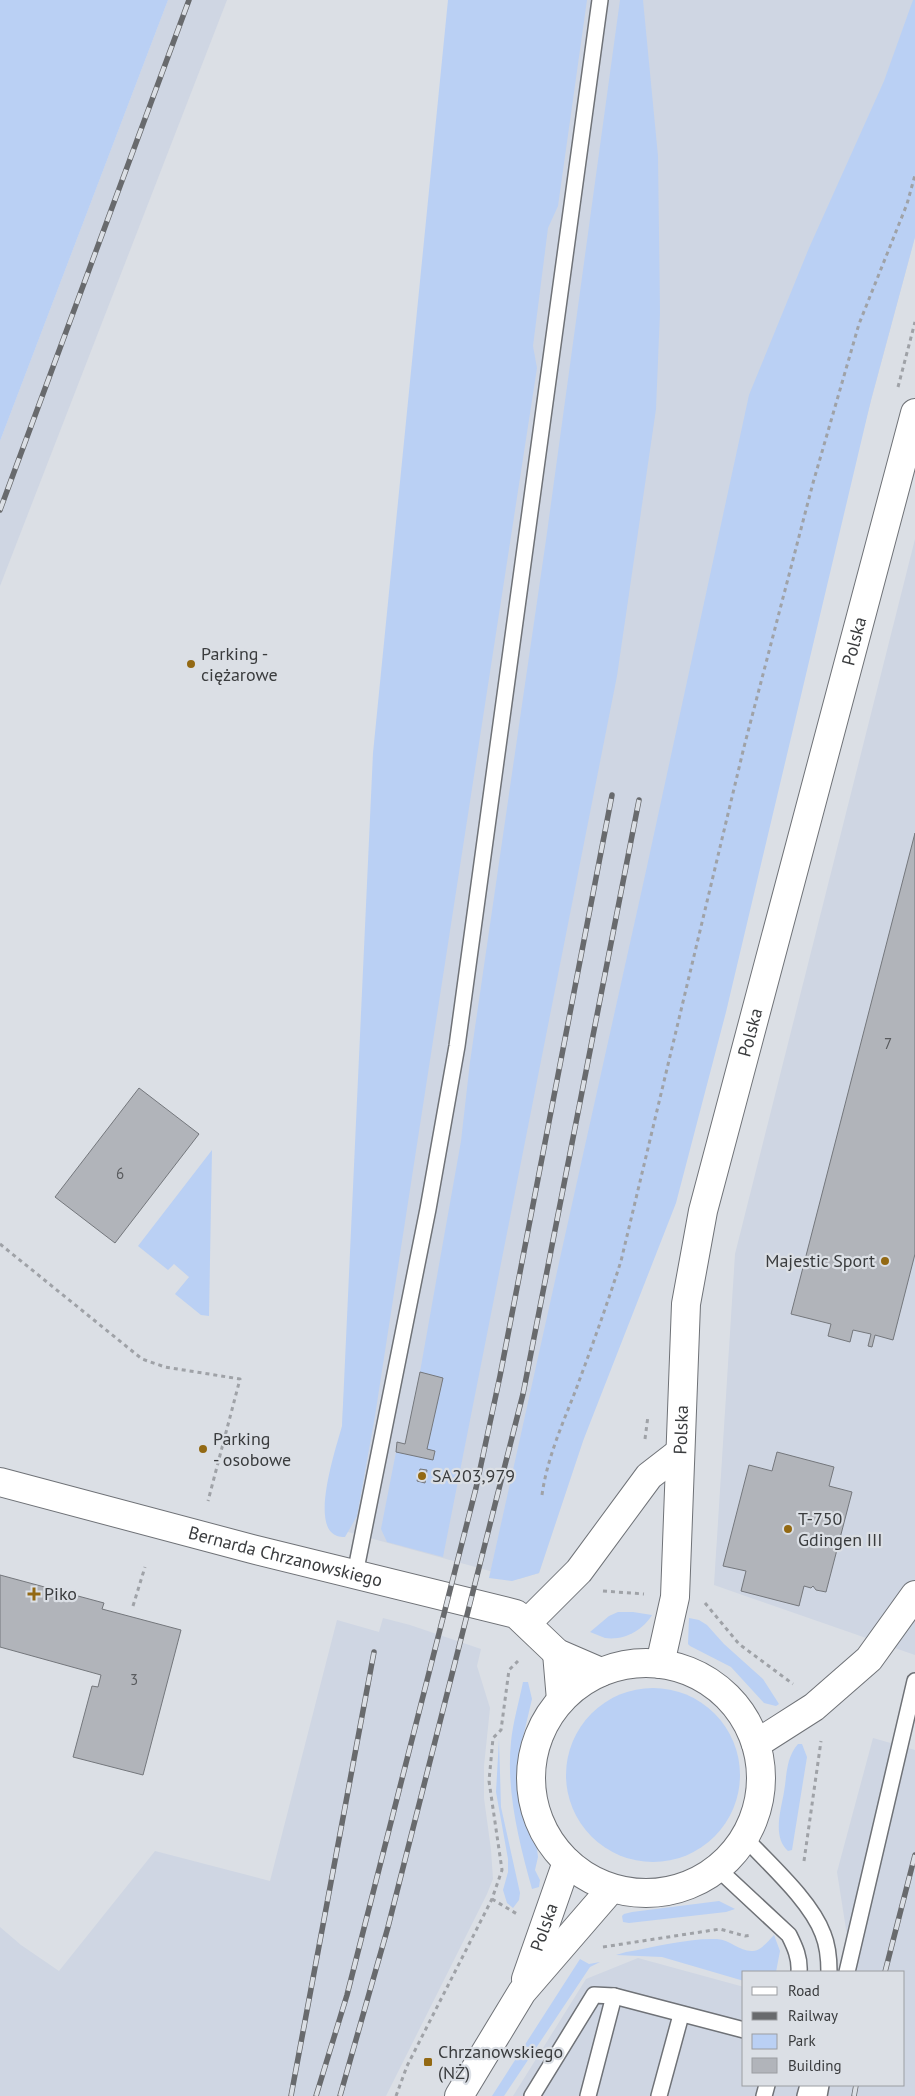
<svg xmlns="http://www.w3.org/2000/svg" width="915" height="2096" viewBox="0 0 915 2096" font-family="'PT Sans',sans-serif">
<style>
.built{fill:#cfd6e3}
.green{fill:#bad0f4}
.building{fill:#b1b4ba;stroke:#74777c}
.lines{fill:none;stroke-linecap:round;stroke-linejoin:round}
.service-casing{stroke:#6f7277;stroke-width:18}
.tertiary-casing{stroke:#6f7277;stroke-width:30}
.trunk-casing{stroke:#6f7277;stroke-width:30}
.path{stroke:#9fa2a7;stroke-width:3;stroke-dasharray:4 4;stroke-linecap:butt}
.service{stroke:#fff;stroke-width:15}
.tertiary{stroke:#fff;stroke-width:28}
.trunk{stroke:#fff;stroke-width:28}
.rail-casing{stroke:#686a6d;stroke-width:5.5}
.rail{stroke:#dbdfe5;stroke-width:4;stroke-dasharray:11;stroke-linecap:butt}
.poi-dot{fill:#936913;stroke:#dbdfe5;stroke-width:2}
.labels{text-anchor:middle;stroke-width:4.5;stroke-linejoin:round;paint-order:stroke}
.number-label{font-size:15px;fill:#585a5d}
.street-label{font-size:18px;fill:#3a3c3e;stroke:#dbdfe5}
.poi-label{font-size:18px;fill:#3a3c3e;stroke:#dbdfe5;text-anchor:start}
</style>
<rect width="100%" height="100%" fill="#dbdfe5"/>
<g class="built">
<path d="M 168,0 L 227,0 L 0,586 L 0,441 Z"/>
<path d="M 455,0 L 915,0 L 915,237 L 628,1305 L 539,1573 L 519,1579 L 337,1529 L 343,1407 Z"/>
<path d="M 915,539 L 915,1655 L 714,1585 L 735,1254 Z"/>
<path d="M 383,1618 L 410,1625 L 481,1649 L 477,1666 L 490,1708 L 484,1766 L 484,1798 L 491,1850 L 493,1879 L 487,1894 L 386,2096 L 0,2096 L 0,1927 L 21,1945 L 59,1971 L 155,1851 L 270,1881 L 337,1620 L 379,1632 Z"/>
<path d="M 873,1738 L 915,1750 L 915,2096 L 513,2096 L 586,1979 L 638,1958 L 744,1987 L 744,2085 L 904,2085 L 904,1972 L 845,1972 L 849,1948 L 837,1872 Z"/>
</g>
<g class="green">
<path d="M 0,0 L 168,0 L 0,441 Z"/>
<path d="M 448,0 L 587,0 L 558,206 L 548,228 L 533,346 L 537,368 L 375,1416 L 357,1516 L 345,1537 C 339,1537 335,1536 331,1532 C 314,1514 336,1448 342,1426 L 373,753 Z"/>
<path d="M 620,0 L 643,0 L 658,156 L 660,312 L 656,409 L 617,676 L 443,1557 L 387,1542 L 381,1529 L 396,1452 L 433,1460 L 435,1451 L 427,1449 L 443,1378 L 420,1372 L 461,1141 L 470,1062 L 546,540 Z"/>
<path d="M 913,0 L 915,0 L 915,237 L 871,400 L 726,1012 L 676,1203 L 583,1441 L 539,1573 L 512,1581 L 489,1578 L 646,871 L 749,395 L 809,248 L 884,81 Z"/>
<path d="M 212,1150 L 209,1316 L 201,1315 L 175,1294 L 189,1277 L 174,1264 L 168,1270 L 138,1246 Z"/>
<path d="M 618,1612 L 633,1612 L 652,1615 C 643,1630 624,1641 605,1638 C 600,1636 595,1634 590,1632 L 609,1616 Z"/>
<path d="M 689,1618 L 699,1620 L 707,1625 L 724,1644 L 763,1679 L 779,1704 L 776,1706 L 764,1703 L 731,1667 L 690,1646 L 688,1644 Z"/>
<path d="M 523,1682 L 528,1682 L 532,1699 L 520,1750 L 520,1798 L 522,1814 L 537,1849 L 538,1857 L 535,1870 L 540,1880 L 539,1887 L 532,1889 C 519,1842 506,1791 511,1742 C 513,1722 519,1702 523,1682 Z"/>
<circle cx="653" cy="1775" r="87"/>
<path d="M 499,1739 L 501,1807 L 520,1893 L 519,1900 L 513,1908 L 507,1903 L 503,1890 L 508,1872 L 508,1859 L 496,1792 Z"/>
<path d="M 798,1744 L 802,1744 L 807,1757 L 792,1850 L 788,1851 C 772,1837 781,1810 784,1792 C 787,1774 786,1758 798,1744 Z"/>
<path d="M 719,1901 L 735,1909 L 726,1912 L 629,1923 L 623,1922 L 622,1916 L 624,1914 L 632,1912 Z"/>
<path d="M 774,1935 L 780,1951 L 776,1972 L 744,1972 L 744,1981 L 662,1957 L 616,1955 L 626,1952 C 656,1947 687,1938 717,1939 C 731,1940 740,1952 753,1951 C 762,1950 768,1941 774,1935 Z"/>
<path d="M 580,1959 L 589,1964 L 600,1962 L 590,1967 L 504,2096 L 492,2096 Z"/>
</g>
<g class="building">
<path d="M 915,833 L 915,1254 L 893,1340 L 875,1335 L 872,1347 L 868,1346 L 871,1334 L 853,1330 L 850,1342 L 828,1336 L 831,1324 L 791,1314 Z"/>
<path d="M 139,1088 L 199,1134 L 115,1243 L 55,1197 Z"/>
<path d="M 420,1372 L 443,1378 L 427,1449 L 435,1451 L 433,1460 L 396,1452 L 397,1442 L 405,1444 Z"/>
<path d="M 777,1452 L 834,1467 L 829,1486 L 852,1492 L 826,1592 L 816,1590 L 813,1586 L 811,1588 L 804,1586 L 799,1606 L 741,1591 L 746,1571 L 723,1566 L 749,1465 L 772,1471 Z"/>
<path d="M 420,1469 L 427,1470 L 425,1483 L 417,1481 Z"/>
<path d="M 0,1575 L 104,1603 L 102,1609 L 181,1630 L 143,1775 L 73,1757 L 92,1686 L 98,1687 L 101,1675 L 0,1647 Z"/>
</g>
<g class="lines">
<defs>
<g id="service">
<path d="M 355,1574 L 428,1209 L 457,1046 L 600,0"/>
<path d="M 745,1838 C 769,1864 811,1901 823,1934 C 828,1946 829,1959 829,1972"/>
<path d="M 717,1868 L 789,1935 C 795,1947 800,1958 799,1972"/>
<path d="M 847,1972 L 915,1681"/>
<path d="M 532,2096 L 594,1995 L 614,1996 L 744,2030"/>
<path d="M 588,2096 L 614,1996"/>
<path d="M 659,2096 L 681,2015"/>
<path d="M 764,2096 L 767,2085"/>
<path d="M 805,2096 L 808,2085"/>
<path d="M 819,2096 L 821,2085"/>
</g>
<g id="tertiary">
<path id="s1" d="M 0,1482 L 252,1549 L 516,1614 L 557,1653 L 601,1672"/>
<path d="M 557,1653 L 561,1700"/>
</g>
<g id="trunk">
<path d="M 527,1623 L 579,1571 L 649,1476 L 680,1452"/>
<circle cx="646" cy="1778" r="115"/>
<path id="s2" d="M 660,1664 L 675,1597 L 686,1304 L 703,1211 L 915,413"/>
<path d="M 756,1744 L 814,1707 L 869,1659 L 915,1595"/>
<path id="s3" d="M 526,1979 L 567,1862"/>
<path d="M 459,2096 L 522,1992 L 611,1889"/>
</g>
</defs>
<use href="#service" class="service-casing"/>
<use href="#tertiary" class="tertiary-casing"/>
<use href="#trunk" class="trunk-casing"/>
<g class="path">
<path d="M 898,387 L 915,322"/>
<path d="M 0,1244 L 142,1359 L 165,1367 L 240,1379 L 208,1501"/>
<path d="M 645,1439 L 648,1416"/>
<path d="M 542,1495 C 547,1459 562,1425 575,1392 C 591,1349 607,1305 621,1261 L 744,747 L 813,483 L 859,324 L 907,204 L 915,175"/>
<path d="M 603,1591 L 644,1594"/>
<path d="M 705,1603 L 739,1644 L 793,1684"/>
<path d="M 133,1606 L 145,1567"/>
<path d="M 804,1861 L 821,1741"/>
<path d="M 492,1899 L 517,1914"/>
<path d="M 603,1947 L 720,1929 L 745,1936 L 752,1935"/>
<path d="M 396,2096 L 407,2066 L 492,1899 L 502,1870 L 489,1781 L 493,1738 L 501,1730 L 509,1670 L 518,1661"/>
</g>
<use href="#service" class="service"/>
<use href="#tertiary" class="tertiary"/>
<use href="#trunk" class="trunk"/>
<defs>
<g id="rail">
<path d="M 0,510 L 189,0"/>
<path d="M 885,1972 L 915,1855"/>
<path d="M 291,2096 L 374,1652"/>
<path d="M 316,2096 L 347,1995 L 476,1488 L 500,1376 L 612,795"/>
<path d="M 340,2096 L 388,1927 L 523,1394 L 639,800"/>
<path d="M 854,2096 L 856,2085"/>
</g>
</defs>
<use href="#rail" class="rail-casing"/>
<use href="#rail" class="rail"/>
</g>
<g class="poi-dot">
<circle cx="191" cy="664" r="5"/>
<circle cx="885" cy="1261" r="5"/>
<circle cx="203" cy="1449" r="5"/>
<circle cx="422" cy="1476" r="5"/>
<circle cx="788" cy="1529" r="5"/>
<path d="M31.5 1586.5h5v5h5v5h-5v5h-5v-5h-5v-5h5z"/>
<rect x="423" y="2057" width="10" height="10" rx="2.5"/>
</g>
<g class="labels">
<g class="number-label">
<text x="888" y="1049">7</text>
<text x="120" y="1179">6</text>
<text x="134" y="1685">3</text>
</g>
<g class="street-label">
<text dy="6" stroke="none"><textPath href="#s2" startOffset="1046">Polska</textPath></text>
<text dy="6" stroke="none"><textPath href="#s2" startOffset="641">Polska</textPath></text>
<text dy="6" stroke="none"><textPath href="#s2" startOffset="236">Polska</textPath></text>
<text dy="6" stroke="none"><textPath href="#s1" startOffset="295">Bernarda Chrzanowskiego</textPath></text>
<text dy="6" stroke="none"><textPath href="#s3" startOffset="55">Polska</textPath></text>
</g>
<g class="poi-label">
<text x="201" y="660">Parking -<tspan x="201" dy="21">ciężarowe</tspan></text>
<text x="875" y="1267" text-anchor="end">Majestic Sport</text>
<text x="213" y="1445">Parking<tspan x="213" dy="21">- osobowe</tspan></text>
<text x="432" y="1482">SA203,979</text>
<text x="798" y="1525">T-750<tspan x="798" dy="21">Gdingen III</tspan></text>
<text x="44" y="1600">Piko</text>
<text x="438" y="2058">Chrzanowskiego<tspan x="438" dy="21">(NŻ)</tspan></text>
</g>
</g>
<rect x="742" y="1971" width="162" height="115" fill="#dbdfe5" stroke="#9b9ea2"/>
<rect x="752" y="1987" width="25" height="8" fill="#ffffff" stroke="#9b9ea2"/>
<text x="788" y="1996" font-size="15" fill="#3a3c3e">Road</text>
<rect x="752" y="2012" width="25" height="8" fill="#686a6d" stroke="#9b9ea2"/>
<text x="788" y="2021" font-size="15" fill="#3a3c3e">Railway</text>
<rect x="752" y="2034" width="25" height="15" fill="#bad0f4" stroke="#9b9ea2"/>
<text x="788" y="2046" font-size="15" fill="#3a3c3e">Park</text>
<rect x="752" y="2058" width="25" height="15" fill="#b1b4ba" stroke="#9b9ea2"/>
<text x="788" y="2071" font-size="15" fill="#3a3c3e">Building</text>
</svg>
